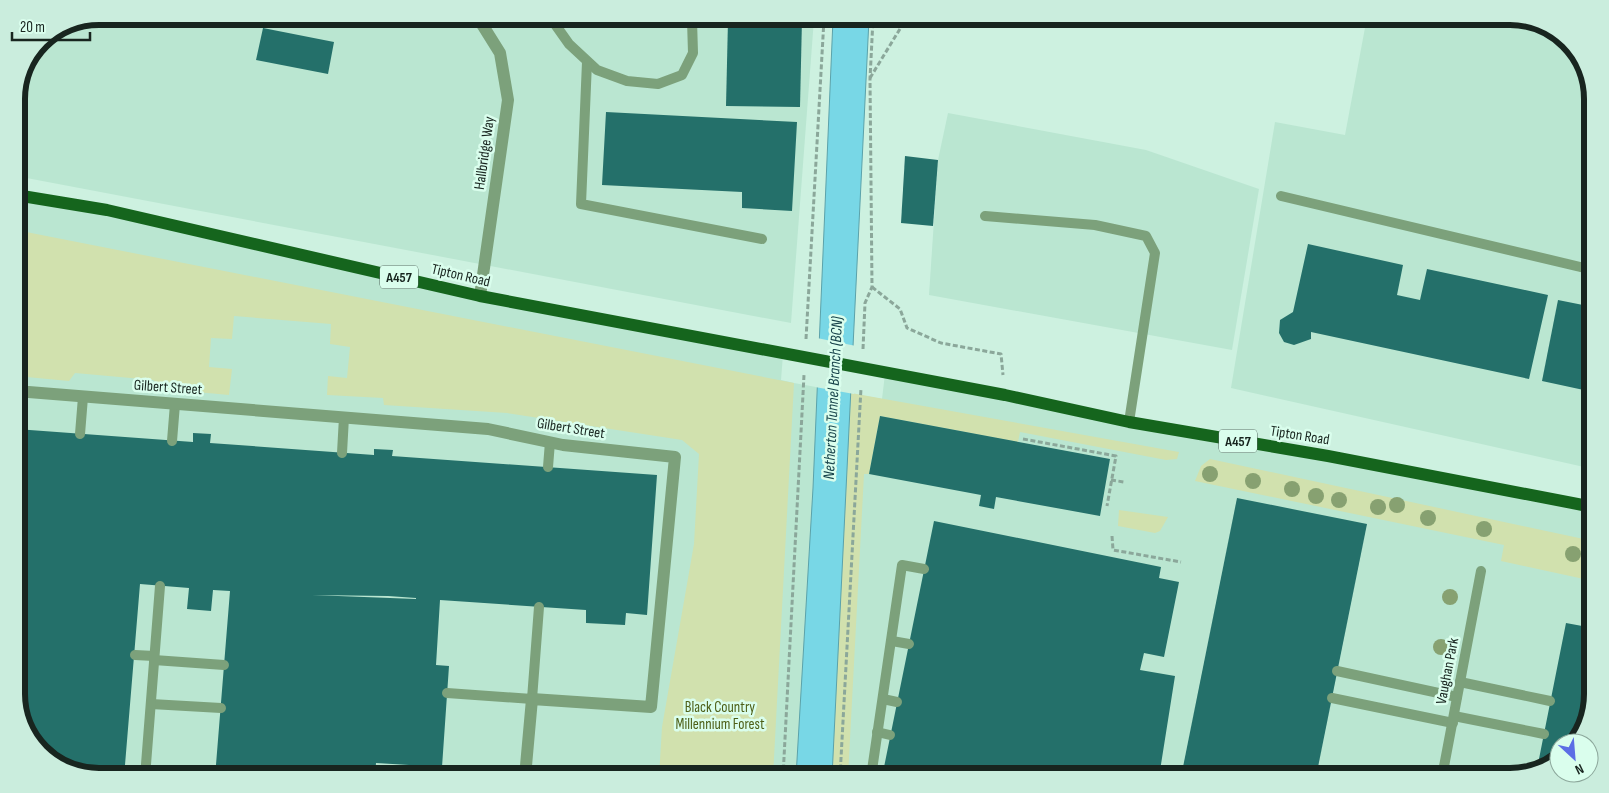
<svg xmlns="http://www.w3.org/2000/svg" width="1609" height="793" viewBox="0 0 1609 793" font-family="'Sofia Sans Condensed',sans-serif">
<style>
.built{fill:#bae6d1}
.green{fill:#d1e1ae}
.water{fill:#78d7e6;stroke:#5ba2aa}
.pier{fill:#cdf1e0}
.building{fill:#24706a;fill-rule:evenodd}
.lines{fill:none;stroke-linecap:round;stroke-linejoin:round}
.path{stroke:#8ba79a;stroke-width:3;stroke-dasharray:5 2.5;stroke-linecap:butt}
.service{stroke:#7ca17b;stroke-width:10}
.minor{stroke:#7ca17b;stroke-width:12}
.primary{stroke:#15651d;stroke-width:12}
.tree{fill:#87a171}
.labels{text-anchor:middle;stroke-width:5;stroke-linejoin:round;paint-order:stroke}
.shield{fill:#dafeed;stroke:#52665d;stroke-width:1}
.shield-label{font-size:14px;font-weight:bold;fill:#18251f}
.street-label{font-size:15px;fill:#18251f;stroke:#dafeed}
.park-label{font-size:15px;fill:#4d5f17;stroke:#dafeed}
.water-label{font-size:16px;font-style:italic;fill:#18444b;stroke:#dafeed}
.rim{fill:none;stroke:#18251f;stroke-width:6}
</style>
<rect width="100%" height="100%" fill="#cdf1e0"/>
<g class="built">
<path d="M 1510,16 L 1546,25 L 1579,53 L 1593,94 L 1593,469 L 1231,388 L 1275,122 L 1345,135 L 1367,17 Z"/>
<path d="M 814,19 L 791,323 L 16,176 L 16,94 L 41,40 L 68,22 Z"/>
<path d="M 948,113 L 1146,150 L 1259,189 L 1232,350 L 929,295 L 938,160 Z"/>
<path d="M 16,195 L 783,354 L 781,380 L 794,383 L 882,399 L 885,374 L 1593,507 L 1593,694 L 1584,730 L 1573,743 L 1559,743 L 1559,759 L 1556,763 L 1510,777 L 99,777 L 63,768 L 30,740 L 16,699 Z"/>
</g>
<g class="green">
<path d="M 16,230 L 794,383 L 773,777 L 659,777 L 662,727 L 694,544 L 699,454 L 682,440 L 507,413 L 384,405 L 383,398 L 327,395 L 328,376 L 347,378 L 350,347 L 330,344 L 331,324 L 234,316 L 232,339 L 211,338 L 209,367 L 232,369 L 229,395 L 164,389 L 153,380 L 75,373 L 69,381 L 16,376 Z"/>
<path d="M 851,393 L 1179,452 L 1177,459 L 1166,460 L 1020,432 L 1018,442 L 880,416 L 869,474 L 864,474 L 848,777 L 832,777 Z"/>
<path d="M 1210,459 L 1593,541 L 1593,581 L 1501,561 L 1504,545 L 1195,481 L 1201,466 Z"/>
<path d="M 1119,510 L 1168,517 L 1160,531 L 1155,533 L 1118,526 Z"/>
</g>
<path class="water" d="M 833,19 L 869,19 L 832,777 L 796,777 L 813,488 Z"/>
<path class="pier" d="M 817,338 L 856,346 L 854,394 L 815,387 Z"/>
<g class="building">
<path d="M 802,19 L 800,107 L 726,106 L 728,20 Z"/>
<path d="M 263,28 L 334,42 L 328,74 L 256,60 Z"/>
<path d="M 606,112 L 797,122 L 792,211 L 742,208 L 742,192 L 602,185 Z"/>
<path d="M 905,156 L 938,160 L 933,226 L 901,223 Z"/>
<path d="M 1308,244 L 1403,265 L 1397,295 L 1420,300 L 1427,269 L 1548,295 L 1529,379 L 1311,332 L 1311,339 L 1294,345 L 1284,342 L 1279,333 L 1280,320 L 1293,312 Z"/>
<path d="M 1558,300 L 1593,307 L 1593,392 L 1542,381 Z"/>
<path d="M 880,416 L 1110,459 L 1100,516 L 996,497 L 994,509 L 979,506 L 981,495 L 869,474 Z"/>
<path d="M 16,429 L 193,442 L 193,433 L 211,434 L 210,443 L 374,455 L 374,449 L 393,450 L 392,456 L 657,475 L 647,615 L 626,613 L 625,625 L 586,623 L 586,610 L 440,600 L 436,665 L 449,666 L 442,767 L 376,763 L 375,777 L 215,777 L 230,591 L 213,590 L 211,611 L 187,609 L 189,588 L 140,584 L 124,777 L 99,777 L 63,768 L 30,740 L 16,699 ZM 312,595 L 388,596 L 416,598 L 416,599 Z"/>
<path d="M 1237,498 L 1367,524 L 1316,777 L 1181,777 Z"/>
<path d="M 934,521 L 1161,567 L 1159,578 L 1179,582 L 1164,657 L 1144,653 L 1140,670 L 1175,676 L 1159,777 L 882,777 Z"/>
<path d="M 1566,623 L 1593,628 L 1593,694 L 1584,730 L 1573,743 L 1559,743 L 1559,759 L 1556,763 L 1537,769 Z"/>
</g>
<g class="lines">
<g class="path">
<path d="M 870,78 L 906,19"/>
<path d="M 872,287 L 900,309 L 907,328 L 941,343 L 1001,354 L 1003,375"/>
<path d="M 806,339 L 824,19"/>
<path d="M 863,349 L 865,303 L 872,287 L 870,79 L 873,19"/>
<path d="M 1023,439 L 1116,456 L 1107,506"/>
<path d="M 1111,480 L 1124,482"/>
<path d="M 1112,536 L 1113,550 L 1181,562"/>
<path d="M 783,777 L 804,375"/>
<path d="M 840,777 L 861,388"/>
</g>
<g class="service">
<path d="M 552,20 L 569,44 L 597,70 L 627,81 L 658,84 L 682,75 L 693,53 L 692,20"/>
<path d="M 587,62 L 581,204 L 762,239"/>
<path d="M 1281,196 L 1593,270"/>
<path d="M 985,216 L 1095,225 L 1146,236 L 1155,253 L 1129,422"/>
<path d="M 80,434 L 83,397"/>
<path d="M 172,441 L 175,404"/>
<path d="M 342,453 L 344,417"/>
<path d="M 548,467 L 550,442"/>
<path d="M 892,641 L 909,644"/>
<path d="M 135,655 L 154,656"/>
<path d="M 154,660 L 224,665"/>
<path d="M 1337,671 L 1457,697"/>
<path d="M 1460,682 L 1550,701"/>
<path d="M 447,693 L 532,699 L 539,607"/>
<path d="M 1332,698 L 1453,723"/>
<path d="M 883,699 L 897,702"/>
<path d="M 151,704 L 221,708"/>
<path d="M 1454,716 L 1544,734"/>
<path d="M 877,732 L 890,735"/>
<path d="M 145,777 L 160,586"/>
<path d="M 871,777 L 902,565 L 924,569"/>
<path d="M 1442,777 L 1481,571"/>
</g>
<g class="minor">
<path d="M 480,21 L 500,53 L 508,100 L 480,296"/>
<path d="M 16,391 L 488,429 L 563,445 L 675,457 L 651,707 L 532,699 L 525,777"/>
</g>
<path class="primary" d="M 16,195 L 107,210 L 480,296 L 1005,395 L 1129,422 L 1328,456 L 1593,507"/>
</g>
<g class="tree">
<circle cx="1210" cy="474" r="8"/>
<circle cx="1253" cy="481" r="8"/>
<circle cx="1292" cy="489" r="8"/>
<circle cx="1316" cy="496" r="8"/>
<circle cx="1339" cy="500" r="8"/>
<circle cx="1397" cy="505" r="8"/>
<circle cx="1378" cy="507" r="8"/>
<circle cx="1428" cy="518" r="8"/>
<circle cx="1484" cy="529" r="8"/>
<circle cx="1573" cy="554" r="8"/>
<circle cx="1450" cy="597" r="8"/>
<circle cx="1441" cy="647" r="8"/>
</g>
<g class="labels">
<g class="shield">
<rect x="380" y="265.5" width="38" height="23" rx="4"/>
<rect x="1219" y="429.5" width="38" height="23" rx="4"/>
</g>
<g class="shield-label">
<text x="399" y="282">A457</text>
<text x="1238" y="446">A457</text>
</g>
<g class="street-label">
<text transform="translate(484 153) rotate(-82)" y="5">Hallbridge Way</text>
<text transform="translate(461 275) rotate(13)" y="5">Tipton Road</text>
<text transform="translate(168 387) rotate(4)" y="5">Gilbert Street</text>
<text transform="translate(571 428) rotate(9)" y="5">Gilbert Street</text>
<text transform="translate(1300 435) rotate(9)" y="5">Tipton Road</text>
<text transform="translate(1447 671) rotate(-79)" y="5">Vaughan Park</text>
</g>
<g class="park-label">
<text x="720" y="712">Black Country<tspan x="720" dy="17">Millennium Forest</tspan></text>
</g>
<g class="water-label">
<text transform="translate(832 398) rotate(-87)" y="6">Netherton Tunnel Branch (BCN)</text>
</g>
</g>
<path d="M0 0H1609V793H0ZM99 25H1510A74 74 0 0 1 1584 99V694A74 74 0 0 1 1510 768H99A74 74 0 0 1 25 694V99A74 74 0 0 1 99 25Z" fill="#caeddd" fill-rule="evenodd"/>
<path class="rim" d="M99 25H1510A74 74 0 0 1 1584 99V694A74 74 0 0 1 1510 768H99A74 74 0 0 1 25 694V99A74 74 0 0 1 99 25Z"/>
<g transform="translate(1574 758) rotate(154)"><circle r="24" fill="#dafeed" stroke="#8ca79b"/>
<path d="M0-4L9 19L0 12L-9 19Z" fill="#5c6ee5"/>
<text y="-8" font-size="14" font-weight="bold" text-anchor="middle" fill="#18251f">N</text>
</g>
<path d="M12 32v8h78v-8" fill="none" stroke="#18251f" stroke-width="2.5"/>
<text x="20" y="32" font-size="15" fill="#18251f" stroke="#dafeed" stroke-width="4" paint-order="stroke">20 m</text>
</svg>
